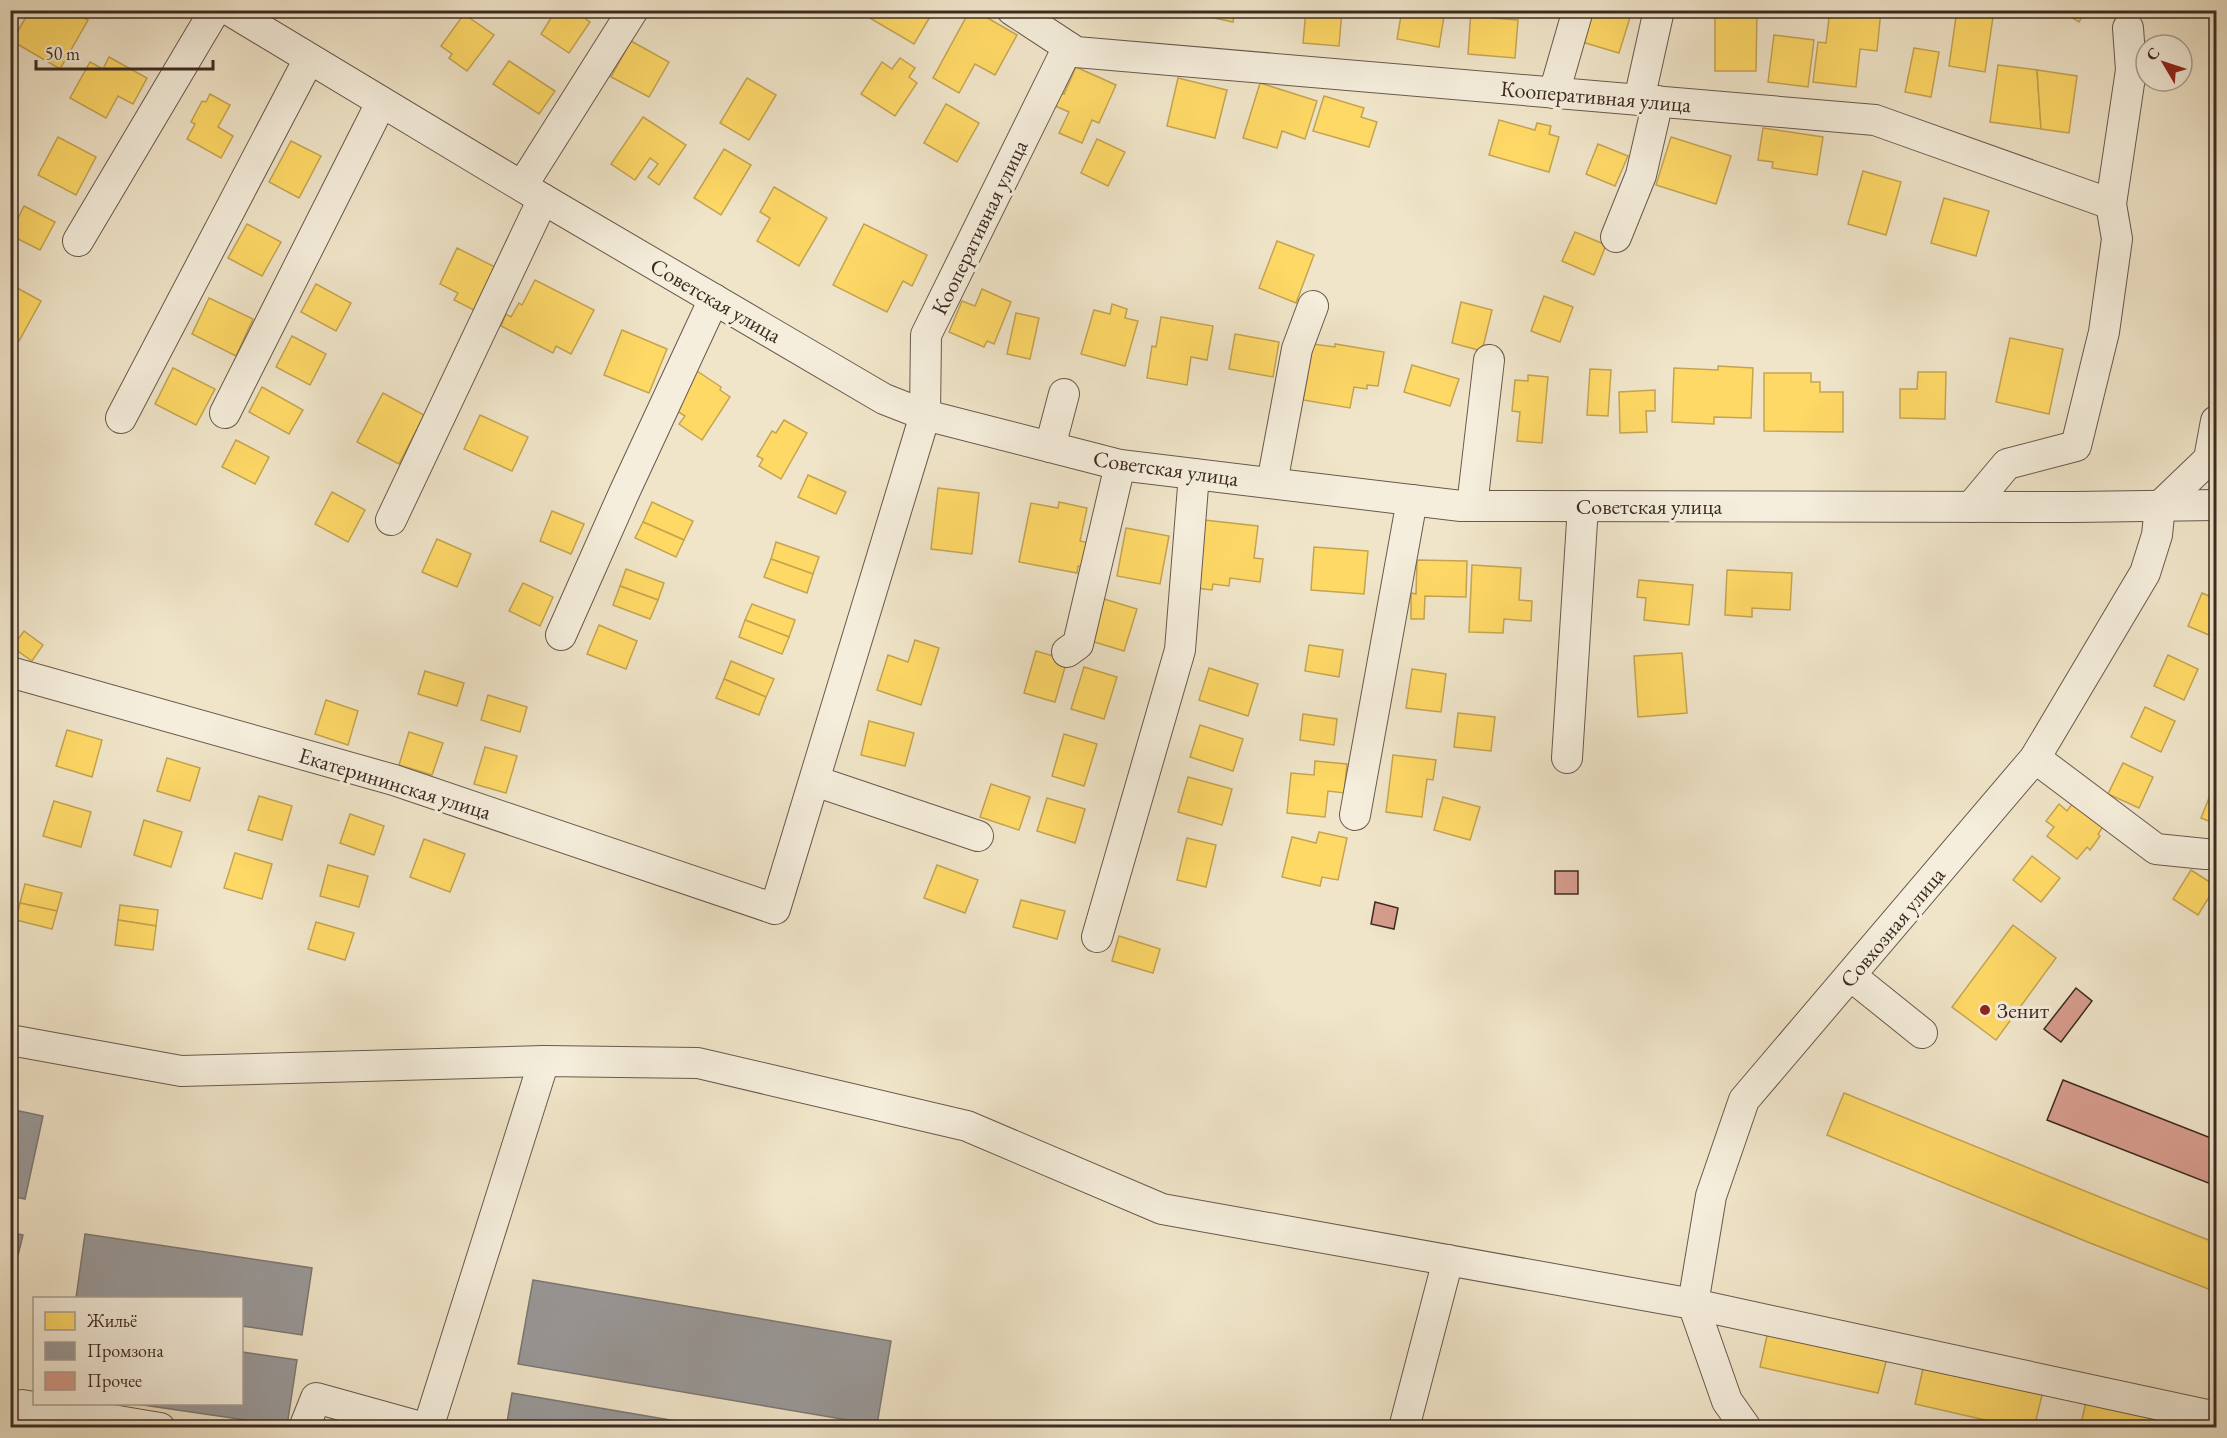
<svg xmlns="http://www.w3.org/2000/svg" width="2227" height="1438" viewBox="0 0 2227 1438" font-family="'EB Garamond',serif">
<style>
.homes{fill:#ffd966;stroke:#c5a452;stroke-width:1.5}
.industry{fill:#999;stroke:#7d7875;stroke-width:1.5}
.building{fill:#d79d8e;stroke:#3d2a22;stroke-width:1.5}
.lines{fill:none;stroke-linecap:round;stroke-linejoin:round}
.minor-casing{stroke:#6a594c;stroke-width:32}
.minor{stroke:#f5eedc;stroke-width:30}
.poi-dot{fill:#8f2418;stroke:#f5eedc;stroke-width:2}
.labels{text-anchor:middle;stroke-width:6;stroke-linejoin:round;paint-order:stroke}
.street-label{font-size:22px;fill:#3d2a22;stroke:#f5eedc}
.poi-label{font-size:22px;fill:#3d2a22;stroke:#f5eedc;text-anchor:start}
</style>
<rect width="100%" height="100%" fill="#f0e5c9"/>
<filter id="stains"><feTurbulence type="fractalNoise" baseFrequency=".00333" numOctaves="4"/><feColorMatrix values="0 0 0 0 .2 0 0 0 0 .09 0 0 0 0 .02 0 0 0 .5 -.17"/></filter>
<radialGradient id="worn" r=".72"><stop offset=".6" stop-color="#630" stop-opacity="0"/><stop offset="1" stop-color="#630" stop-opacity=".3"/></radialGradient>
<g class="homes">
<path d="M 30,10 L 72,10 L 88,20 L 60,69 L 12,41 Z"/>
<path d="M 556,10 L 573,10 L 590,22 L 569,53 L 541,34 Z"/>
<path d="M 872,10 L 934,10 L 914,44 L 868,17 Z"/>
<path d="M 970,10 L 974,10 L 1017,35 L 995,75 L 975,64 L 959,93 L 933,78 Z"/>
<path d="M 1206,10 L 1235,10 L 1233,22 L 1205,16 Z"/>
<path d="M 1306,10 L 1342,10 L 1339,46 L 1303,43 Z"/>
<path d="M 1402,10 L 1445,10 L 1439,47 L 1397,39 Z"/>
<path d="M 1471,10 L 1494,10 L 1493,18 L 1518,20 L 1515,58 L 1468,54 Z"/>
<path d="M 1592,10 L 1632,11 L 1619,53 L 1582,42 Z"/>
<path d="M 1715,10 L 1757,10 L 1756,71 L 1715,71 Z"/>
<path d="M 1830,10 L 1881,10 L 1877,51 L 1860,49 L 1856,87 L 1813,82 L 1818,42 L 1826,43 Z"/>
<path d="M 1957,10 L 1994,10 L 1985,72 L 1949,66 Z"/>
<path d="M 2060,10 L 2086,10 L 2079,22 Z"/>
<path d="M 464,14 L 494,35 L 467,71 L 449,58 L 452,54 L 441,46 Z"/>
<path d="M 1774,35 L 1814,40 L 1808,87 L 1768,82 Z"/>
<path d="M 631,41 L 669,62 L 649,97 L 611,77 Z"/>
<path d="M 1914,48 L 1939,52 L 1931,97 L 1905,92 Z"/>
<path d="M 109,57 L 147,78 L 133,104 L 118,96 L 106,118 L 70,98 L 90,62 L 103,69 Z"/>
<path d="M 900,58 L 915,68 L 909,77 L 917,83 L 895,116 L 861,94 L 882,62 L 892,69 Z"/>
<path d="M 509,61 L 555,91 L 539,114 L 493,84 Z"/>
<path d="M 1998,65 L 2037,70 L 2041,129 L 1990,122 Z"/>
<path d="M 1076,67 L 1116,85 L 1099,123 L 1092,120 L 1082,143 L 1059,133 L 1069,112 L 1053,105 L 1059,92 L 1064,94 Z"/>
<path d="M 2037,70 L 2077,76 L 2069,133 L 2041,129 Z"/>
<path d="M 747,78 L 776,95 L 749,140 L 720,123 Z"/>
<path d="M 1178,78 L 1227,90 L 1215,138 L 1167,126 Z"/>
<path d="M 1260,83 L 1317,101 L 1305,139 L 1282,131 L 1277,148 L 1243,138 Z"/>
<path d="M 210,94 L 230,105 L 218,127 L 233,136 L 221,158 L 187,139 L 195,124 L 191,122 L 202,101 L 206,102 Z"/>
<path d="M 1324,96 L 1364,108 L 1361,117 L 1377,122 L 1369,147 L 1313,131 Z"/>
<path d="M 946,104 L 979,123 L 957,162 L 924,143 Z"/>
<path d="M 643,117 L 686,145 L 659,185 L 648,177 L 658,164 L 650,158 L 635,180 L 611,164 Z"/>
<path d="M 1499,120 L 1535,130 L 1537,123 L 1551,126 L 1549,134 L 1559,137 L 1549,172 L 1489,155 Z"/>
<path d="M 1763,128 L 1823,137 L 1817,175 L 1772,168 L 1773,162 L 1758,160 Z"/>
<path d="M 58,137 L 96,157 L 76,195 L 38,175 Z"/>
<path d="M 1671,137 L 1731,156 L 1716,204 L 1656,185 Z"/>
<path d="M 1097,139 L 1125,152 L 1108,186 L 1081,173 Z"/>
<path d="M 291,141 L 321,156 L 299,198 L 269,182 Z"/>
<path d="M 1598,144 L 1628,156 L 1615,186 L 1586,174 Z"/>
<path d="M 724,149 L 751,165 L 721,215 L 694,198 Z"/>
<path d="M 1863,171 L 1901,182 L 1886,235 L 1848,224 Z"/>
<path d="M 774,187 L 827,218 L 799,266 L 757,241 L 770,218 L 760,212 Z"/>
<path d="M 1944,198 L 1989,211 L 1976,256 L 1931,243 Z"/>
<path d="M 24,206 L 55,222 L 40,250 L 10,235 Z"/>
<path d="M 247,224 L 281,242 L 262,276 L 228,258 Z"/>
<path d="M 864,224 L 927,255 L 912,286 L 903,281 L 887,312 L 833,285 Z"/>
<path d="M 1575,232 L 1606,245 L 1594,275 L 1562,261 Z"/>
<path d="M 1277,241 L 1314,255 L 1296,303 L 1259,288 Z"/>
<path d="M 457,248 L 497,268 L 476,311 L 454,300 L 458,293 L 440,284 Z"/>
<path d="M 535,280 L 594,310 L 571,354 L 556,346 L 553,353 L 501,326 L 506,314 L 511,317 L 519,303 L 522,305 Z"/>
<path d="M 10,284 L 41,301 L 19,341 L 10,337 Z"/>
<path d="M 316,284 L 351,303 L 336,331 L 301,312 Z"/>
<path d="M 982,289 L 1011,302 L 994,344 L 987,341 L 984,347 L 949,332 L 962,301 L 975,306 Z"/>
<path d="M 1544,296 L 1573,307 L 1560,342 L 1531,331 Z"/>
<path d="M 209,298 L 253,319 L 236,356 L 192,334 Z"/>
<path d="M 1461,302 L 1492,310 L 1482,351 L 1452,343 Z"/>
<path d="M 1112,304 L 1127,309 L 1125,318 L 1138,321 L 1125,366 L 1081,354 L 1094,310 L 1110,314 Z"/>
<path d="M 1016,313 L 1039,318 L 1030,359 L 1007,354 Z"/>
<path d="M 1161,317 L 1213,326 L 1207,360 L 1191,357 L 1187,385 L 1147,378 L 1152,346 L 1156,347 Z"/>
<path d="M 622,330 L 667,349 L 649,393 L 604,375 Z"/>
<path d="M 1235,334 L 1279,342 L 1273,377 L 1229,369 Z"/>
<path d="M 292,336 L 326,354 L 310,385 L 276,367 Z"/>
<path d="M 2010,338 L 2063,349 L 2049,414 L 1996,402 Z"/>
<path d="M 1313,344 L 1335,347 L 1335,344 L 1384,352 L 1378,386 L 1367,385 L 1367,389 L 1354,387 L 1350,408 L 1303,400 Z"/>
<path d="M 1412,365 L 1459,379 L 1450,406 L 1404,392 Z"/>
<path d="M 1718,366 L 1753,368 L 1751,418 L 1714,417 L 1714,424 L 1672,422 L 1674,368 L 1718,370 Z"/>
<path d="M 173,368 L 215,389 L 196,425 L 155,404 Z"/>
<path d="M 694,369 L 721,387 L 720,390 L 730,397 L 702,440 L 679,424 L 685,416 L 669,406 Z"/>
<path d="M 1590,369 L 1611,370 L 1608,416 L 1587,415 Z"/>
<path d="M 1918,372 L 1946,372 L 1945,419 L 1900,418 L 1900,389 L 1917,389 Z"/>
<path d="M 1764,373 L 1811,373 L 1811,382 L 1820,382 L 1820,392 L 1843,392 L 1843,432 L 1764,431 Z"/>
<path d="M 1528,375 L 1548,377 L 1542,443 L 1517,441 L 1520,412 L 1512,411 L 1515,380 L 1528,381 Z"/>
<path d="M 262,387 L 303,410 L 289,434 L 249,412 Z"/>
<path d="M 1655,390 L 1655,411 L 1646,411 L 1647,432 L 1620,433 L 1619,392 Z"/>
<path d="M 383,393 L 424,415 L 399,464 L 357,442 Z"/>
<path d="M 480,415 L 528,437 L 512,471 L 464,449 Z"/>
<path d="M 784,420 L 807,433 L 781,479 L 759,466 L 763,459 L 757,456 L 772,431 L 776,433 Z"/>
<path d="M 236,440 L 269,457 L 255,484 L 222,467 Z"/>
<path d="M 808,475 L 846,492 L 836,514 L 798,497 Z"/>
<path d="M 938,488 L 979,493 L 972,554 L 931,549 Z"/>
<path d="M 332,492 L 365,510 L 348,542 L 315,524 Z"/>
<path d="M 652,502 L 693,521 L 684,540 L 643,522 Z"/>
<path d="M 1059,502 L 1087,508 L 1080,541 L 1092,544 L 1087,567 L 1078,566 L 1077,573 L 1019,562 L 1031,503 L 1058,508 Z"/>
<path d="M 552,511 L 584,524 L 571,554 L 540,541 Z"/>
<path d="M 1204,520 L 1258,526 L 1254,558 L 1263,559 L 1260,582 L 1230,578 L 1229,586 L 1213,584 L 1212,590 L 1196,588 Z"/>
<path d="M 643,522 L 684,540 L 676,557 L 635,538 Z"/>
<path d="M 1126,528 L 1169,536 L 1160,584 L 1117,576 Z"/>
<path d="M 437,539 L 471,554 L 457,587 L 422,572 Z"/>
<path d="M 776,542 L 819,557 L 813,574 L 771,559 Z"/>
<path d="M 1314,547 L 1368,551 L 1364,594 L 1311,590 Z"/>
<path d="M 771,559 L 813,574 L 807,593 L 764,577 Z"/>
<path d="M 1417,560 L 1467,561 L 1466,597 L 1425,596 L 1424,619 L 1411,619 L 1411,593 L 1416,594 Z"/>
<path d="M 1472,565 L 1521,568 L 1519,600 L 1532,601 L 1531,621 L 1504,619 L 1503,633 L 1469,632 Z"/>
<path d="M 626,569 L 664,583 L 658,600 L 620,586 Z"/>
<path d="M 1727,570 L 1792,573 L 1790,610 L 1752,608 L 1752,617 L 1725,615 Z"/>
<path d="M 1639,580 L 1693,585 L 1689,625 L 1644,620 L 1646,598 L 1637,597 Z"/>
<path d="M 523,583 L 553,597 L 540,626 L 509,611 Z"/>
<path d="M 620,586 L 658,600 L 650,619 L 613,605 Z"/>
<path d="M 2202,593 L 2216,599 L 2216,638 L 2188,626 Z"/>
<path d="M 1104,599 L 1137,609 L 1124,651 L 1091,641 Z"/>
<path d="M 752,604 L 795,620 L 789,637 L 745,620 Z"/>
<path d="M 745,620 L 789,637 L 782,654 L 739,637 Z"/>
<path d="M 599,625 L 637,641 L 626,669 L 587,654 Z"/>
<path d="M 24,631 L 43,645 L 32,661 L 12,647 Z"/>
<path d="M 915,640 L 939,648 L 921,705 L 877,690 L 888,655 L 908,662 Z"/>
<path d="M 1309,645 L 1343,650 L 1339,677 L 1305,671 Z"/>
<path d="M 1036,651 L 1067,660 L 1055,702 L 1024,693 Z"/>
<path d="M 1682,653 L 1687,713 L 1638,717 L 1634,656 Z"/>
<path d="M 2168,655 L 2198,669 L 2184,700 L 2154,686 Z"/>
<path d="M 731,661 L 774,679 L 766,697 L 724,679 Z"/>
<path d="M 1084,667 L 1117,677 L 1104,719 L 1071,709 Z"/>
<path d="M 1209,668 L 1258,684 L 1248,716 L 1199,700 Z"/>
<path d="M 1412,669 L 1446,674 L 1441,712 L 1406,708 Z"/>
<path d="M 425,671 L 464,683 L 457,706 L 418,694 Z"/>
<path d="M 724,679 L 766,697 L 759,715 L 716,698 Z"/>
<path d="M 488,695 L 527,707 L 520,732 L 481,720 Z"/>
<path d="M 326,700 L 358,711 L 348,745 L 315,734 Z"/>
<path d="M 2145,707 L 2175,721 L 2161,752 L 2131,737 Z"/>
<path d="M 1458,713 L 1495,717 L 1491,751 L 1454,747 Z"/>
<path d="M 1303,714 L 1337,719 L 1334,745 L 1300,740 Z"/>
<path d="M 869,721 L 914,733 L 905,766 L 861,755 Z"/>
<path d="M 1200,725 L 1243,739 L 1233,771 L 1190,757 Z"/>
<path d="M 67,730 L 102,740 L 92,777 L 56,766 Z"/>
<path d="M 409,732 L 443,743 L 432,775 L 399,765 Z"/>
<path d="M 1064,734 L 1097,744 L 1084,786 L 1052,776 Z"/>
<path d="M 485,747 L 517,756 L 506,793 L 474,784 Z"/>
<path d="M 1393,755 L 1436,760 L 1433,780 L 1427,779 L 1422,817 L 1386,812 Z"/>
<path d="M 167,758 L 200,768 L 190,801 L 157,791 Z"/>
<path d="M 1315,761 L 1347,764 L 1344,793 L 1328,791 L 1325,817 L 1287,813 L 1291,773 L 1314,775 Z"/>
<path d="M 2123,763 L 2153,777 L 2139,808 L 2108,794 Z"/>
<path d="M 1188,777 L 1232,789 L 1222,825 L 1178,812 Z"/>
<path d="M 2215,783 L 2216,784 L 2216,824 L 2201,818 Z"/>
<path d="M 991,784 L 1030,797 L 1019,830 L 980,817 Z"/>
<path d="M 259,796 L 292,806 L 282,840 L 248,830 Z"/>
<path d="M 1443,797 L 1480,807 L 1470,840 L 1434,830 Z"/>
<path d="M 1047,798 L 1085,809 L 1075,843 L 1037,831 Z"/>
<path d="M 54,801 L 91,812 L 81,847 L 43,836 Z"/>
<path d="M 2059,804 L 2067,811 L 2072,804 L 2103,827 L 2098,834 L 2100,836 L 2090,850 L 2087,847 L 2077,859 L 2047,836 L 2054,827 L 2046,821 Z"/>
<path d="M 350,814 L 384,826 L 374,855 L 340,843 Z"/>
<path d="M 144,820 L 182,832 L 171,867 L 134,855 Z"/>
<path d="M 1319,832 L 1347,838 L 1338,880 L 1322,877 L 1320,886 L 1282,877 L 1292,837 L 1316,843 Z"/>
<path d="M 1187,838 L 1216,845 L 1206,887 L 1177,880 Z"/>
<path d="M 424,839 L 465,854 L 450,892 L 410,877 Z"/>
<path d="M 235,853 L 272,864 L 262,899 L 224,888 Z"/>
<path d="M 2032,856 L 2060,878 L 2041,902 L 2013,880 Z"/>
<path d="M 328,865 L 368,876 L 359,907 L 320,896 Z"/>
<path d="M 937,865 L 978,880 L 965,913 L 924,898 Z"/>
<path d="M 2191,870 L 2216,886 L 2198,915 L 2173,899 Z"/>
<path d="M 25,884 L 62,893 L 57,911 L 20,903 Z"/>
<path d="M 1021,900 L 1065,911 L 1057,939 L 1013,927 Z"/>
<path d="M 20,903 L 57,911 L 52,929 L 16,920 Z"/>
<path d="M 120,905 L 158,910 L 156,926 L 118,920 Z"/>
<path d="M 118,920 L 156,926 L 153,950 L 115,945 Z"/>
<path d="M 316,922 L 354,933 L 345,960 L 308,949 Z"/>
<path d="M 2013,925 L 2056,958 L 1996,1040 L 1952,1007 Z"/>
<path d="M 1119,936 L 1160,949 L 1153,973 L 1112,961 Z"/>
<path d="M 1844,1093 L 2107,1200 L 2216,1243 L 2216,1292 L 2090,1243 L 1827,1135 Z"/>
<path d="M 1769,1327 L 1888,1354 L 1878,1393 L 1760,1367 Z"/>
<path d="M 1924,1364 L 2043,1391 L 2034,1428 L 2020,1428 L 1915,1404 Z"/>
<path d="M 2086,1402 L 2198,1428 L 2080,1428 Z"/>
</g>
<g class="industry">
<path d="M 10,1109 L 43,1116 L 25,1199 L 10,1196 Z"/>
<path d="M 10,1232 L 23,1235 L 10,1288 Z"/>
<path d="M 85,1234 L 312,1268 L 302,1335 L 242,1326 L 242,1298 L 76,1298 Z"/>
<path d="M 533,1280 L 891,1341 L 877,1425 L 518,1364 Z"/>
<path d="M 242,1352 L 297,1360 L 287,1426 L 136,1404 L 242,1404 Z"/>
<path d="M 512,1393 L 717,1428 L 506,1428 Z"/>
</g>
<g class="building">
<rect x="1555" y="871" width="23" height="23"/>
<path d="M 1375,902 L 1398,908 L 1394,929 L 1371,924 Z"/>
<path d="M 2076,988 L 2092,1001 L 2061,1042 L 2044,1029 Z"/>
<path d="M 2063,1080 L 2216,1140 L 2216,1186 L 2047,1120 Z"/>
</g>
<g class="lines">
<defs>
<g id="minor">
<path d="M 229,10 L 543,199 L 884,399 L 925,415 L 1120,465 L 1461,506 L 2074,507 L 2216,505"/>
<path d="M 1012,10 L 1076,52 L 1875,120 L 2111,204"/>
<path d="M 1554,93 L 1578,10"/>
<path d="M 1639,100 L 1659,10"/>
<path d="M 522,186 L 633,10"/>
<path d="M 1616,237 L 1641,175 L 1658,101"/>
<path d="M 78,241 L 215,10"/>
<path d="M 225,413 L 381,103"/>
<path d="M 121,418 L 309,59"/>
<path d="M 1050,447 L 1064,394"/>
<path d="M 1272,483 L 1297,349 L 1313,306"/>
<path d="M 1472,506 L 1489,360"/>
<path d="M 1971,507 L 2007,464 L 2076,446 L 2104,332 L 2117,239 L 2111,204 L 2131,70 L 2128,28"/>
<path d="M 391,520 L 543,199"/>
<path d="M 561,635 L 624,493 L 714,299"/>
<path d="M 1067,652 L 1078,644 L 1120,465"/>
<path d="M 10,672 L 394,780 L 775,909 L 925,415 L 926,335 L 1068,47"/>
<path d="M 1567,758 L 1583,506"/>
<path d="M 2035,758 L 2156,849 L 2205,854"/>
<path d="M 815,781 L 978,836"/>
<path d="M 1355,815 L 1412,500"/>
<path d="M 1097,937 L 1180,650 L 1194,474"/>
<path d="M 1851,976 L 1922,1033"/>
<path d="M 10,1040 L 181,1071 L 544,1061"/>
<path d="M 22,1405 L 160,1428"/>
<path d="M 304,1428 L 316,1398 L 424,1428"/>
<path d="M 428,1428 L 544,1061 L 698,1063 L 967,1126 L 1162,1209 L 1693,1304 L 2216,1417"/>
<path d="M 1404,1428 L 1448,1260"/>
<path d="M 1746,1428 L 1727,1401 L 1693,1304 L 1711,1196 L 1744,1100 L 2035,758 L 2145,573 L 2157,535 L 2160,506 L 2209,459 L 2216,421"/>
</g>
</defs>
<use href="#minor" class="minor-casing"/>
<use href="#minor" class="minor"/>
</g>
<circle class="poi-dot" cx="1985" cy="1010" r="6"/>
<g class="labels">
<g class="street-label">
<text transform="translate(1596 96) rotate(5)" y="8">Кооперативная улица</text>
<text transform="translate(979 227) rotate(-64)" y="8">Кооперативная улица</text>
<text transform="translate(716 300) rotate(30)" y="8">Советская улица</text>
<text transform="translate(1166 468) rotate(8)" y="8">Советская улица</text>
<text x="1649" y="514">Советская улица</text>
<text transform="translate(395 783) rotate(17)" y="8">Екатерининская улица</text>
<text transform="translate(1892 927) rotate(-50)" y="8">Совхозная улица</text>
</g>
<g class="poi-label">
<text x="1997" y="1018">Зенит</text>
</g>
</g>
<rect width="2227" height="1438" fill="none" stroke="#f0e5c9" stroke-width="36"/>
<rect x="12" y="12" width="2203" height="1414" fill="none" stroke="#3d2a22" stroke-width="3"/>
<rect x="18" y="18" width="2191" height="1402" fill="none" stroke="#3d2a22" stroke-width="1.5"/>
<rect x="33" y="1297" width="210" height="108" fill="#f5eedc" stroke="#aba092" stroke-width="1.5"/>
<rect x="45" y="1312" width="30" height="18" fill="#ffd966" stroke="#aba092" stroke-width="1.5"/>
<text x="87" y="1327" font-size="18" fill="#3d2a22">Жильё</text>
<rect x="45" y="1342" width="30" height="18" fill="#999999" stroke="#aba092" stroke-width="1.5"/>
<text x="87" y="1357" font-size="18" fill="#3d2a22">Промзона</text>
<rect x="45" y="1372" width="30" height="18" fill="#d79d8e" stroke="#aba092" stroke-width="1.5"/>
<text x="87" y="1387" font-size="18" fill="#3d2a22">Прочее</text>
<g transform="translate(2164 63) rotate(309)"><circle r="28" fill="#f5eedc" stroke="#aba092" stroke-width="1.5"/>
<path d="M0-4.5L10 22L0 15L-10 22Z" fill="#8f2418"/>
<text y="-9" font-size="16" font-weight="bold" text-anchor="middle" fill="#3d2a22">С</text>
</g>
<path d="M36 60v9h177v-9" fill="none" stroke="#3d2a22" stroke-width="3"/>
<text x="45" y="60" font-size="18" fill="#3d2a22" stroke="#f5eedc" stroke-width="4.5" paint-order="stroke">50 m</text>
<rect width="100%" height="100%" filter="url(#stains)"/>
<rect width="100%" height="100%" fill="url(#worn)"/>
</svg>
